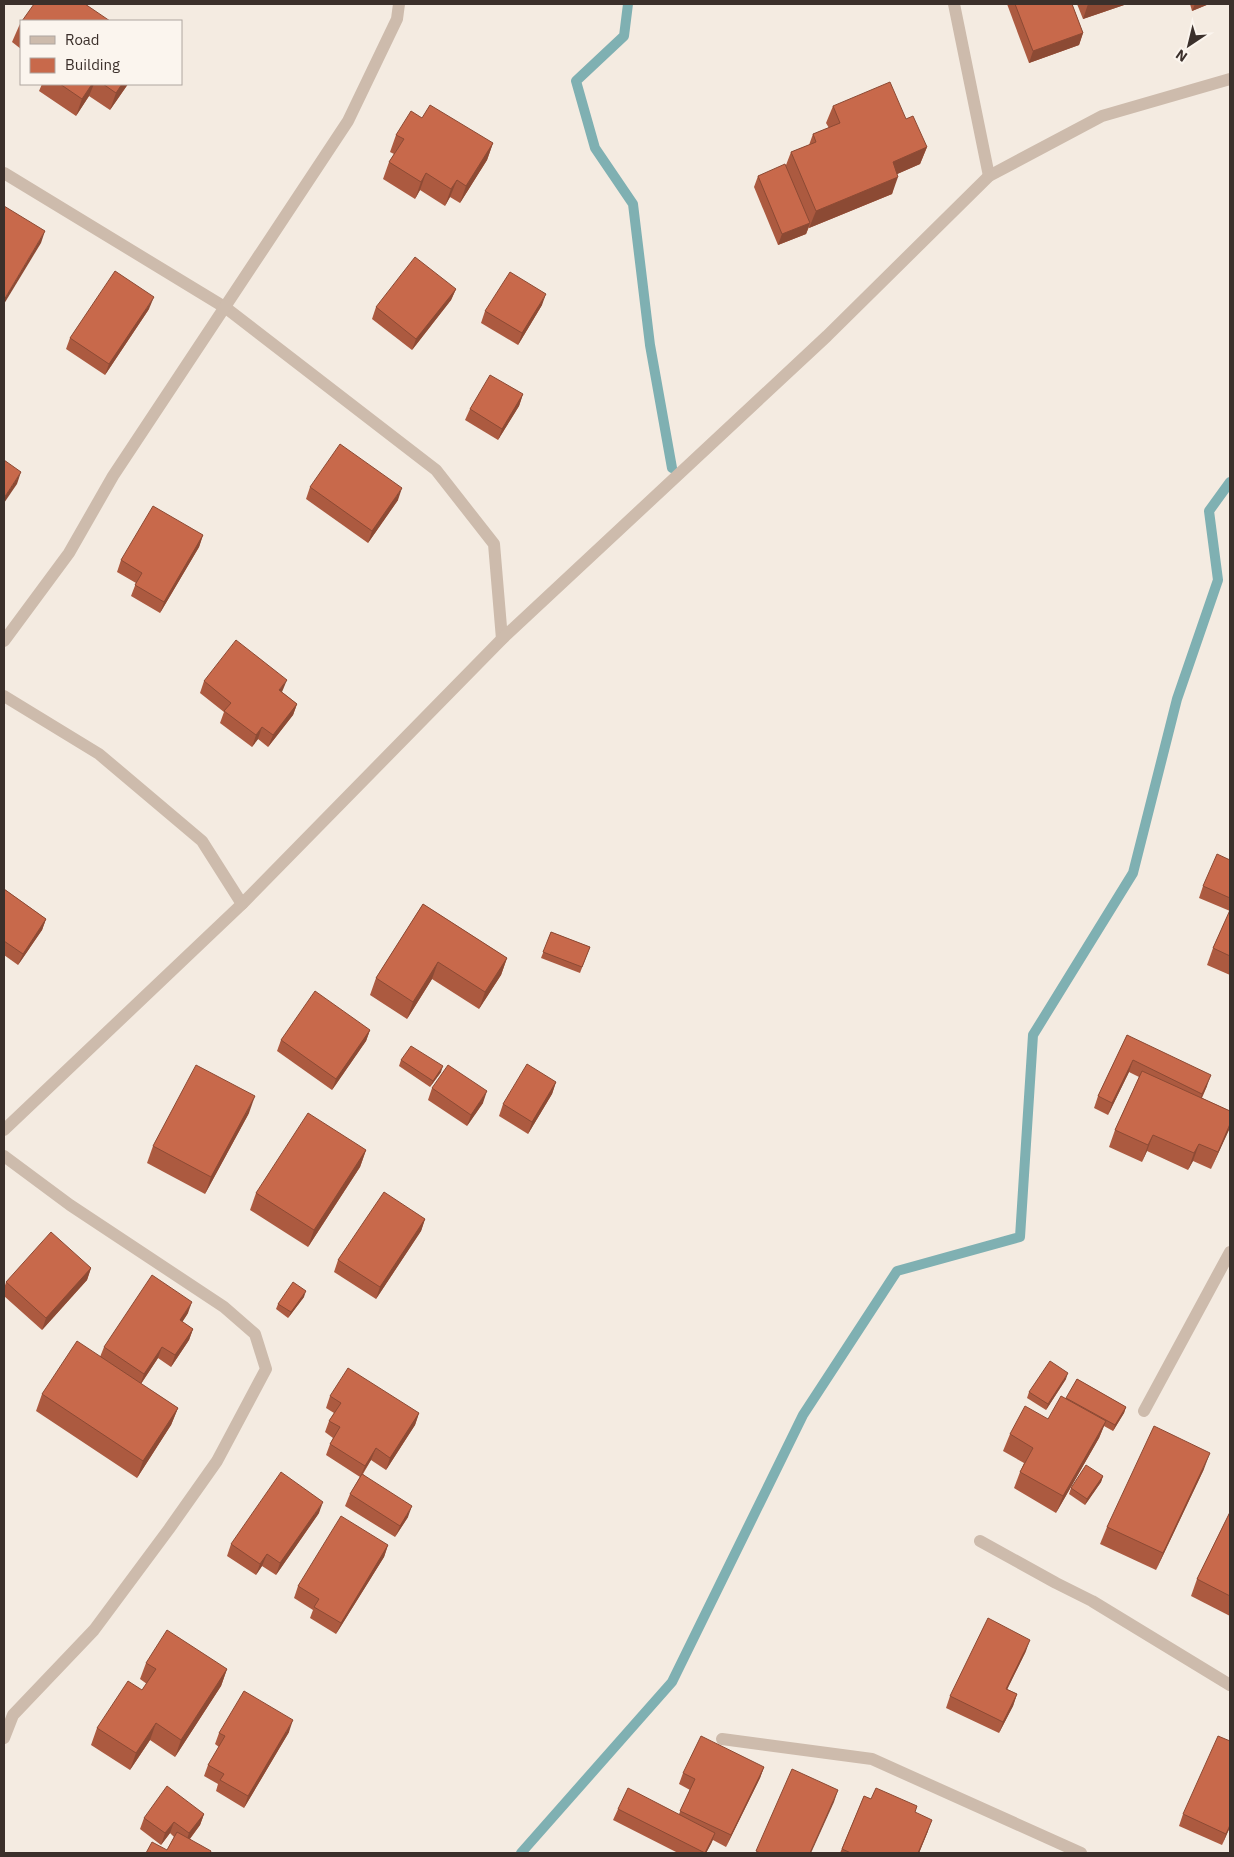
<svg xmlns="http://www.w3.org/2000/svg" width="1234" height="1857" viewBox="0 0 1234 1857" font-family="'IBM Plex Sans',sans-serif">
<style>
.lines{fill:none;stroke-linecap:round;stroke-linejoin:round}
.stream{stroke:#7fb0b2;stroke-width:10}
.street{stroke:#cdbbac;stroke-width:12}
.wall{fill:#ac5a40}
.shaded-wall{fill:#8c4a34}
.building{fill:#c8694b;stroke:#8c4a34}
</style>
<rect width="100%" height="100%" fill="#f4ebe1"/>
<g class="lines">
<g class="stream">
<path d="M 628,4 L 624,36 L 576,81 L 595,148 L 633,204 L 650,345 L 672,468"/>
<path d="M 521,1853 L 672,1682 L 803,1415 L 897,1271 L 1020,1237 L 1033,1035 L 1133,873 L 1177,699 L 1218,580 L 1209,511 L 1230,482"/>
</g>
<g class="street">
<path d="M 954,4 L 989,176"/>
<path d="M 4,173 L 226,308 L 436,470 L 494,544 L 502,639"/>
<path d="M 4,641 L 69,553 L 113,476 L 348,121 L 397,19 L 399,4"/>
<path d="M 4,696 L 99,754 L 202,841 L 242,904"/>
<path d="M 4,1130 L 242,904 L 502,639 L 827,336 L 989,176 L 1102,116 L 1230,79"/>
<path d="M 4,1156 L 70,1205 L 224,1307 L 255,1334 L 266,1369 L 217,1461 L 169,1529 L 94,1630 L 13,1715 L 4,1738"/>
<path d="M 1144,1411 L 1230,1252"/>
<path d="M 980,1541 L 1056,1583 L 1092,1601 L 1230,1685"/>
<path d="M 722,1739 L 872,1759 L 1081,1853"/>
</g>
</g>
<g class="wall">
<path d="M 1007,4 L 1072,4 L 1083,33 L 1079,45 L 1029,63 Z"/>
<path d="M 1077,4 L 1127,4 L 1083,19 Z"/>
<path d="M 1190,4 L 1209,4 L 1192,11 Z"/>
<path d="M 21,22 L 21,49 L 12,42 L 19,26 Z"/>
<path d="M 42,84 L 128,84 L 110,110 L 89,96 L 76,116 L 39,91 Z"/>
<path d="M 833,106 L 906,119 L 927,147 L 920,164 L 897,174 L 892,194 L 809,228 L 809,227 L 806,234 L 778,245 L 754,187 L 758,176 L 786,165 L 791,152 L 809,145 L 813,134 L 829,128 L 826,123 Z"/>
<path d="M 422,118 L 493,143 L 487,160 L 460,203 L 450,197 L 445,206 L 420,190 L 415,199 L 383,179 L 389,162 L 394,154 L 390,152 L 396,135 Z"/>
<path d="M 456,289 L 451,300 L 412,350 L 372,319 L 376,307 Z"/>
<path d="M 542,305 L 518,345 L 481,323 L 485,311 Z"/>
<path d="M 149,309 L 105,375 L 66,349 L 70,338 Z"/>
<path d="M 523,394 L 519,406 L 498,440 L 465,420 L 470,409 Z"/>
<path d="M 310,487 L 398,500 L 368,543 L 306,499 Z"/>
<path d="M 203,535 L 199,547 L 160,613 L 131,596 L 136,583 L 117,572 L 121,560 Z"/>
<path d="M 204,681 L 282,692 L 297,704 L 293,715 L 268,747 L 258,739 L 252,747 L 220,723 L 224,712 L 200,693 Z"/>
<path d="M 1230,860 L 1230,975 L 1207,965 L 1213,948 L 1230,911 L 1199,898 L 1203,886 Z"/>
<path d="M 4,889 L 46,919 L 42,930 L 18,965 L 4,955 Z"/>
<path d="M 423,904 L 507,958 L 501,975 L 479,1009 L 432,979 L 407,1019 L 370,995 L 376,978 Z"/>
<path d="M 551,932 L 590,947 L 580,973 L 541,958 Z"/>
<path d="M 370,1030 L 366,1041 L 332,1090 L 277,1051 L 281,1040 Z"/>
<path d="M 1127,1035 L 1207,1086 L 1202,1098 L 1230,1111 L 1230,1127 L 1211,1169 L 1193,1161 L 1188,1170 L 1147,1151 L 1142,1162 L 1109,1147 L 1115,1130 L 1139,1077 L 1129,1072 L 1108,1115 L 1094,1108 L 1098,1096 Z"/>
<path d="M 401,1060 L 441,1072 L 430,1087 L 399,1066 Z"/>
<path d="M 556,1082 L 552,1094 L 528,1134 L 499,1116 L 503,1104 Z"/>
<path d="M 432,1088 L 483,1103 L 467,1126 L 428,1100 Z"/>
<path d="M 249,1113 L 205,1194 L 147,1163 L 153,1146 Z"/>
<path d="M 366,1150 L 360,1167 L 308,1247 L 250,1210 L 256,1193 Z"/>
<path d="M 425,1219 L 421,1231 L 376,1299 L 334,1272 L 338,1260 Z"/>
<path d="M 91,1268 L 87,1280 L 42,1330 L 4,1296 L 4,1289 L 6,1282 Z"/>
<path d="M 304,1297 L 288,1318 L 276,1309 L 278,1304 Z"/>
<path d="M 188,1313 L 182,1322 L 193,1329 L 189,1340 L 171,1367 L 158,1358 L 141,1384 L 178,1408 L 171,1425 L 137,1478 L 36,1411 L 42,1394 L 100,1357 L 104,1347 Z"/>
<path d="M 1066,1379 L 1046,1410 L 1027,1398 L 1029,1392 Z"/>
<path d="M 1077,1379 L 1126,1407 L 1124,1413 L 1113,1431 L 1104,1426 L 1099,1438 L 1056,1513 L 1014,1488 L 1020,1472 L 1024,1463 L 1003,1451 L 1010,1434 L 1048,1419 L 1066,1399 Z"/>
<path d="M 330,1396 L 419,1413 L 415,1425 L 386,1470 L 371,1460 L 363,1474 L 408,1517 L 395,1537 L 345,1506 L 350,1494 L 360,1477 L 326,1455 L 330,1444 L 333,1438 L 325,1432 L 329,1421 L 334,1413 L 326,1408 Z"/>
<path d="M 1204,1469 L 1156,1570 L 1100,1544 L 1107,1527 Z"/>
<path d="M 1103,1476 L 1101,1482 L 1085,1505 L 1069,1494 L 1071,1488 Z"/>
<path d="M 1230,1512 L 1230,1616 L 1191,1596 L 1197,1579 Z"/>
<path d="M 319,1513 L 276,1575 L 262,1566 L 256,1575 L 227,1556 L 231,1544 Z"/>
<path d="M 388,1545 L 384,1557 L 336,1634 L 310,1618 L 313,1610 L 294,1598 L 298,1586 Z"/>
<path d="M 1026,1651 L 1007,1689 L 1017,1694 L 1013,1706 L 999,1733 L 946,1708 L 950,1696 Z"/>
<path d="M 146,1663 L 227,1669 L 221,1686 L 175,1757 L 150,1740 L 130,1770 L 91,1745 L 97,1728 L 142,1690 L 147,1684 L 140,1679 Z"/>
<path d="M 289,1732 L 244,1808 L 216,1791 L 218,1784 L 204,1776 L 208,1765 L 219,1747 L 215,1744 L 219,1733 Z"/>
<path d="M 764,1767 L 760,1778 L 726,1847 L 713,1840 L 706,1853 L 678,1853 L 613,1820 L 618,1809 L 679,1814 L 690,1790 L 679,1784 L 683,1773 Z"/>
<path d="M 864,1796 L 871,1799 L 915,1812 L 928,1831 L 919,1853 L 840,1853 Z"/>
<path d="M 204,1814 L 200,1825 L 190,1839 L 167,1850 L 174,1837 L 170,1833 L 161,1845 L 140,1829 L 144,1818 Z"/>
<path d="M 1183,1814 L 1230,1827 L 1222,1845 L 1179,1826 Z"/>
</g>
<g class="shaded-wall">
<path d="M 1088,4 L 1127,4 L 1083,19 Z"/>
<path d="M 1195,4 L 1209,4 L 1192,11 Z"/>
<path d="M 1083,33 L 1079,45 L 1029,63 L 1033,51 Z"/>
<path d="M 92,84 L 94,84 L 89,96 L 76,116 L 82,99 Z"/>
<path d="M 122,84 L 128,84 L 110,110 L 116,93 Z"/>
<path d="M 493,143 L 487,160 L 460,203 L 466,186 Z"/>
<path d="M 927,147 L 920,164 L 886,179 L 893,162 Z"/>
<path d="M 426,173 L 420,190 L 415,199 L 421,182 Z"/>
<path d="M 898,177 L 892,194 L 809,228 L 816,211 Z"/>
<path d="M 457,180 L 450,197 L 445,206 L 451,189 Z"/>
<path d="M 810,223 L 806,234 L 778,245 L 782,234 Z"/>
<path d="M 45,231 L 41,243 L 4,304 L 4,300 Z"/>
<path d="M 456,289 L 451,300 L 412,350 L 416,339 Z"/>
<path d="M 546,294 L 542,305 L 518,345 L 522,333 Z"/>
<path d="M 154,297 L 149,309 L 105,375 L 109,364 Z"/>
<path d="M 523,394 L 519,406 L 498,440 L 502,429 Z"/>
<path d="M 21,472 L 17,484 L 4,503 L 4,498 Z"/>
<path d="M 402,488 L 398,500 L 368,543 L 372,531 Z"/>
<path d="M 203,535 L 199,547 L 160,613 L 164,602 Z"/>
<path d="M 287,680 L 282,692 L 275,701 L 279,690 Z"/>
<path d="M 297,704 L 293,715 L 268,747 L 273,735 Z"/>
<path d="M 262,727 L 258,739 L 252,747 L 256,735 Z"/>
<path d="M 46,919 L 42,930 L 18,965 L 23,954 Z"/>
<path d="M 507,958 L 501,975 L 479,1009 L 485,992 Z"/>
<path d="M 438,962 L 432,979 L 407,1019 L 413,1002 Z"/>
<path d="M 370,1030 L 366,1041 L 332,1090 L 336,1079 Z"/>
<path d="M 1133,1060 L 1129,1072 L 1108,1115 L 1112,1103 Z"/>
<path d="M 443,1066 L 441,1072 L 430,1087 L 433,1081 Z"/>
<path d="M 1211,1075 L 1207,1086 L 1198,1105 L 1202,1094 Z"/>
<path d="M 556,1082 L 552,1094 L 528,1134 L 532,1122 Z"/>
<path d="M 487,1091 L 483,1103 L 467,1126 L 471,1115 Z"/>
<path d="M 255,1096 L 249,1113 L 205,1194 L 211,1177 Z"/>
<path d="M 1230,1124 L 1229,1130 L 1211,1169 L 1218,1152 Z"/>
<path d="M 1153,1135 L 1147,1151 L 1142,1162 L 1148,1145 Z"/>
<path d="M 1199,1144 L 1193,1161 L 1188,1170 L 1194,1153 Z"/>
<path d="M 366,1150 L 360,1167 L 308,1247 L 314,1230 Z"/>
<path d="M 425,1219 L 421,1231 L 376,1299 L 380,1287 Z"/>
<path d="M 91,1268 L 87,1280 L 42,1330 L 46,1318 Z"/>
<path d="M 306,1291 L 304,1297 L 288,1318 L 291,1312 Z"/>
<path d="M 192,1302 L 188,1313 L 176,1332 L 180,1320 Z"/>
<path d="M 193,1329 L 189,1340 L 171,1367 L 175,1355 Z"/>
<path d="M 162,1347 L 158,1358 L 140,1385 L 144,1374 Z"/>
<path d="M 1068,1373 L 1066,1379 L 1046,1410 L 1048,1404 Z"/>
<path d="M 1126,1407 L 1124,1413 L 1113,1431 L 1115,1425 Z"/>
<path d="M 178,1408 L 171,1425 L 137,1478 L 143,1461 Z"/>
<path d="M 419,1413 L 415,1425 L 386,1470 L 390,1458 Z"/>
<path d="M 1106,1421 L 1099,1438 L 1056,1513 L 1063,1496 Z"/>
<path d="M 376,1448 L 371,1460 L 360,1477 L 365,1466 Z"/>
<path d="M 1210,1453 L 1204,1469 L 1156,1570 L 1163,1553 Z"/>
<path d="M 1103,1476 L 1101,1482 L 1085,1505 L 1087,1499 Z"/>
<path d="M 323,1502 L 319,1513 L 276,1575 L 280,1563 Z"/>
<path d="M 412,1506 L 408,1517 L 395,1537 L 400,1526 Z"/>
<path d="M 388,1545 L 384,1557 L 336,1634 L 341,1623 Z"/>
<path d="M 267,1554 L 262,1566 L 256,1575 L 260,1564 Z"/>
<path d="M 1030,1640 L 1026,1651 L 1002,1700 L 1006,1689 Z"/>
<path d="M 227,1669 L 221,1686 L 175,1757 L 181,1740 Z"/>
<path d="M 1017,1694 L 1013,1706 L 999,1733 L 1003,1722 Z"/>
<path d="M 293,1720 L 289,1732 L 244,1808 L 248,1796 Z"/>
<path d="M 156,1723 L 150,1740 L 130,1770 L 136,1753 Z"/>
<path d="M 764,1767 L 760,1778 L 726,1847 L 731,1835 Z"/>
<path d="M 838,1790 L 834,1802 L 811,1853 L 810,1853 Z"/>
<path d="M 204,1814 L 200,1825 L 185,1845 L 189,1833 Z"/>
<path d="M 932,1820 L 928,1831 L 919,1853 L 918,1853 Z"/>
<path d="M 174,1822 L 170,1833 L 161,1845 L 165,1833 Z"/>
<path d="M 1230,1825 L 1230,1827 L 1222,1845 L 1226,1834 Z"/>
<path d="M 715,1833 L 711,1844 L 706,1853 L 704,1853 Z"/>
</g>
<g class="building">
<path d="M 34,4 L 85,4 L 110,21 L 22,21 Z"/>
<path d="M 1015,4 L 1072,4 L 1083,33 L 1033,51 Z"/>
<path d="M 890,82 L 906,119 L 913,116 L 927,147 L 893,162 L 898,177 L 816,211 L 791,152 L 816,142 L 813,134 L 840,123 L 833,106 Z"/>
<path d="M 60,84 L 92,84 L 82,99 Z"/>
<path d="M 103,84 L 122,84 L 116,93 Z"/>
<path d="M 430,105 L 493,143 L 466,186 L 457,180 L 451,189 L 426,173 L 421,182 L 389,162 L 404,139 L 396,135 L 411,111 L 422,118 Z"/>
<path d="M 785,164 L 810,223 L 782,234 L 758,176 Z"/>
<path d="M 4,206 L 45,231 L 4,300 Z"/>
<path d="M 415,257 L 456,289 L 416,339 L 376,307 Z"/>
<path d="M 115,271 L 154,297 L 109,364 L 70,338 Z"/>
<path d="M 510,272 L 546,294 L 522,333 L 485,311 Z"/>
<path d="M 490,375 L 523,394 L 502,429 L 470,409 Z"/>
<path d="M 340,444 L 402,488 L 372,531 L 310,487 Z"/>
<path d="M 4,460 L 21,472 L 4,498 Z"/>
<path d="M 153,506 L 203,535 L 164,602 L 135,585 L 142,573 L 121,560 Z"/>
<path d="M 236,640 L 287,680 L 279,690 L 297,704 L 273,735 L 262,727 L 256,735 L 224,711 L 231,703 L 204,681 Z"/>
<path d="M 1217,854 L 1230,860 L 1230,898 L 1203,886 Z"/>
<path d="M 4,889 L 46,919 L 23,954 L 4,941 Z"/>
<path d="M 423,904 L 507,958 L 485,992 L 438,962 L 413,1002 L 376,978 Z"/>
<path d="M 1230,910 L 1230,956 L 1213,948 Z"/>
<path d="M 551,932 L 590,947 L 582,967 L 543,952 Z"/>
<path d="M 315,991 L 370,1030 L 336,1079 L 281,1040 Z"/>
<path d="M 1127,1035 L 1211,1075 L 1202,1094 L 1133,1060 L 1112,1103 L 1098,1096 Z"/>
<path d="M 411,1046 L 443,1066 L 433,1081 L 401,1060 Z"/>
<path d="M 527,1064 L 556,1082 L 532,1122 L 503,1104 Z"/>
<path d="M 196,1065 L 255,1096 L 211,1177 L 153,1146 Z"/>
<path d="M 448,1065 L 487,1091 L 471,1115 L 432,1088 Z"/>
<path d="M 1142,1071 L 1230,1111 L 1230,1124 L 1218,1152 L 1199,1144 L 1194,1153 L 1153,1135 L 1148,1145 L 1115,1130 Z"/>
<path d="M 308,1113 L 366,1150 L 314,1230 L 256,1193 Z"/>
<path d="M 384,1192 L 425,1219 L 380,1287 L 338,1260 Z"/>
<path d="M 51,1232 L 91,1268 L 46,1318 L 6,1282 Z"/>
<path d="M 152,1275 L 192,1302 L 180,1320 L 193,1329 L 175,1355 L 162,1347 L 144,1374 L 104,1347 Z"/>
<path d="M 293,1282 L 306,1291 L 291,1312 L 278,1304 Z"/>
<path d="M 77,1341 L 178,1408 L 143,1461 L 42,1394 Z"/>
<path d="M 1050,1361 L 1068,1373 L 1048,1404 L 1029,1392 Z"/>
<path d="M 348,1368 L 419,1413 L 390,1458 L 376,1448 L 365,1466 L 330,1444 L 340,1427 L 329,1421 L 341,1403 L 330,1396 Z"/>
<path d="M 1077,1379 L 1126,1407 L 1115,1425 L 1066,1398 Z"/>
<path d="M 1061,1396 L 1106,1421 L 1063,1496 L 1020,1472 L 1033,1448 L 1010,1434 L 1025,1406 L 1048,1419 Z"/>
<path d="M 1154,1426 L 1210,1453 L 1163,1553 L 1107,1527 Z"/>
<path d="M 1086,1465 L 1103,1476 L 1087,1499 L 1071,1488 Z"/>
<path d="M 281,1472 L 323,1502 L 280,1563 L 267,1554 L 260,1564 L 231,1544 Z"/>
<path d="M 362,1474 L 412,1506 L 400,1526 L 350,1494 Z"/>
<path d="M 1230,1512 L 1230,1596 L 1197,1579 Z"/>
<path d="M 341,1516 L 388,1545 L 341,1623 L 314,1607 L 319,1599 L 298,1586 Z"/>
<path d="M 988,1618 L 1030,1640 L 1006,1689 L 1017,1694 L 1003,1722 L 950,1696 Z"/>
<path d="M 167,1630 L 227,1669 L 181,1740 L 156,1723 L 136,1753 L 97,1728 L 128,1681 L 142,1690 L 156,1669 L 146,1663 Z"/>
<path d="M 244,1691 L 293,1720 L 248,1796 L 220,1780 L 224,1774 L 208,1765 L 225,1736 L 219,1733 Z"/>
<path d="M 701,1736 L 764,1767 L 731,1835 L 680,1811 L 695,1779 L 683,1773 Z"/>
<path d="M 1218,1736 L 1230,1741 L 1230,1825 L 1226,1834 L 1183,1814 Z"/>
<path d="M 792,1769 L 838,1790 L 810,1853 L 760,1853 L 756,1851 Z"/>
<path d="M 167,1786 L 204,1814 L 189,1833 L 174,1822 L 165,1833 L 144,1818 Z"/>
<path d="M 628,1788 L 715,1833 L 705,1853 L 618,1809 Z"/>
<path d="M 876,1788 L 917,1806 L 915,1812 L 932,1820 L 918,1853 L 851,1853 L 842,1849 L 864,1796 L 871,1799 Z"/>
<path d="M 177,1832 L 211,1851 L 210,1853 L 146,1853 L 152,1842 L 167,1850 Z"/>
</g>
<rect width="1234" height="1857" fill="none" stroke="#3b302b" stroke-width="10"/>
<rect x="20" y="20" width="162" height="65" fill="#fbf5ee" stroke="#aea6a0"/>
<rect x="30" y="36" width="25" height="8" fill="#cdbbac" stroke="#aea6a0"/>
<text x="65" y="45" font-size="15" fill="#3b302b">Road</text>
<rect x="30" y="58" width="25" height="15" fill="#c8694b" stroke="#aea6a0"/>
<text x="65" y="70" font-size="15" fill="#3b302b">Building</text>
<g transform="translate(1189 45) rotate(215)" stroke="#fbf5ee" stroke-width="4" paint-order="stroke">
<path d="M0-4L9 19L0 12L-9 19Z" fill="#3b302b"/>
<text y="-8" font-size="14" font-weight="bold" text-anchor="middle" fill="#3b302b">N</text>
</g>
</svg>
